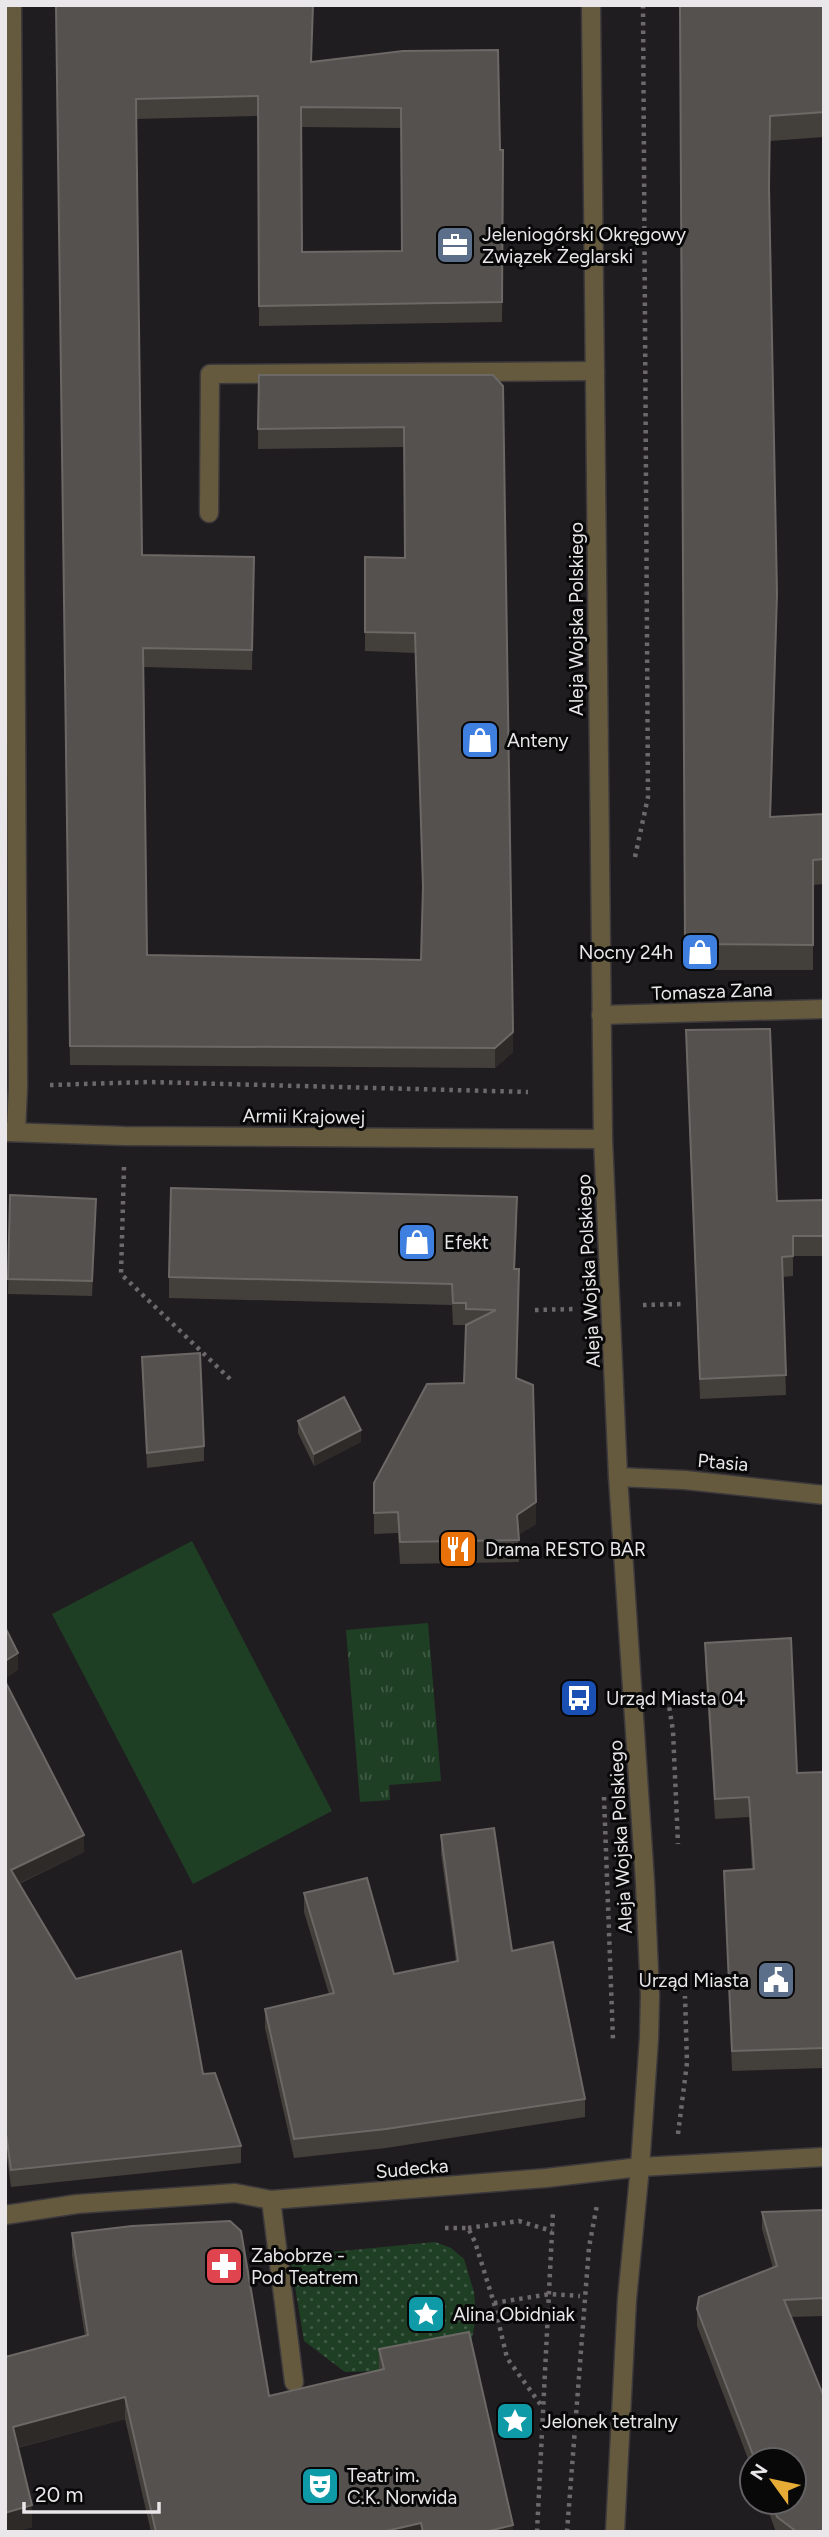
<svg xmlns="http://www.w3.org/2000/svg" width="829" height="2537" viewBox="0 0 829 2537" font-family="Figtree,sans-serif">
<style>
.grass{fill:url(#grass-dots)}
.park{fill:url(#park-tufts)}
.garden{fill:#1f3f25}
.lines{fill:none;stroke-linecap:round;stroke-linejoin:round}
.minor-casing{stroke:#3c393c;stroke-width:21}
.path{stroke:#6c696c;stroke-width:4.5;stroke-dasharray:3.5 5;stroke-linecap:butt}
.minor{stroke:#665a3e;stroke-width:18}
.wall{fill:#433f3b;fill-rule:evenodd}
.shaded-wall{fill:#2d2a28}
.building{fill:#54514e;stroke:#6c6866;stroke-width:2;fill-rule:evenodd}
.labels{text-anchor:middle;stroke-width:6;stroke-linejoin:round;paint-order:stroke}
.poi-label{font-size:19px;fill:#e9e7e9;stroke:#090809;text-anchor:start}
.street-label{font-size:19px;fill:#e9e7e9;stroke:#090809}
</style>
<defs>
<pattern id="grass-dots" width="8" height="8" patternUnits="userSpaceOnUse" patternTransform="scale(1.75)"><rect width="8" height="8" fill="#1f3f25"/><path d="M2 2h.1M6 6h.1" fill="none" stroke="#405b45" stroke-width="1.8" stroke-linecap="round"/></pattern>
<pattern id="park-tufts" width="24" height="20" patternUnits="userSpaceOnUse" patternTransform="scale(1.75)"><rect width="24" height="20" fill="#1f3f25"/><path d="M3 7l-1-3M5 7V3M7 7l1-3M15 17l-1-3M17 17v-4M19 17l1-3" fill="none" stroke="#405b45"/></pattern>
</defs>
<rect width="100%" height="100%" fill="#201d20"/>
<path class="grass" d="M 435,2242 L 451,2248 L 464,2259 L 474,2292 L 476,2316 L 469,2354 L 379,2371 L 345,2372 L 304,2341 L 290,2256 Z"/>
<path class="park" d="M 428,1623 L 441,1781 L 389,1785 L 390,1800 L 360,1802 L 346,1630 Z"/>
<path class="garden" d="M 192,1541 L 332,1811 L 193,1884 L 52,1614 Z"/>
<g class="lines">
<defs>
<g id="minor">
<path d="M 12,5 L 18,1086 L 16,1132"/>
<path d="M 591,5 L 603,1139 L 618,1477 L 645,1882 L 650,1995 L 649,2038 L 640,2167 L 627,2299 L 615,2532"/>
<path d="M 209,513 L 210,374 L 595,371"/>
<path d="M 601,1015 L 824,1009"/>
<path d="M 5,1132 L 124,1136 L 603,1139"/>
<path d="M 618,1477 L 685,1480 L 824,1495"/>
<path d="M 271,2200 L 294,2382"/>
<path d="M 5,2215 L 77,2204 L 235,2193 L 271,2200 L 546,2178 L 640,2167 L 824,2157"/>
</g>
</defs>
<use href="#minor" class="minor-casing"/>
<g class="path">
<path d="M 635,857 L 648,797 L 643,5"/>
<path d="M 50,1085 L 149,1082 L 528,1092"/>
<path d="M 124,1167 L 121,1274 L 230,1379"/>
<path d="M 643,1305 L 682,1304"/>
<path d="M 535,1310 L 576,1309"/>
<path d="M 668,1699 L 673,1731 L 678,1844"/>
<path d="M 604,1797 L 613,2040"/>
<path d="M 678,2134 L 687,2063 L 685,1996"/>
<path d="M 445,2228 L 468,2228 L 475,2242 L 494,2303 L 507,2358 L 543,2408"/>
<path d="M 468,2228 L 519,2221 L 552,2231"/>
<path d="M 494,2303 L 550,2294 L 580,2296"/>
<path d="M 537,2532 L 553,2212"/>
<path d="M 567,2532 L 589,2247 L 597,2205"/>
</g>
<use href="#minor" class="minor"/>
</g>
<g class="wall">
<path d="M 56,5 L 312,62 L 500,150 L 503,150 L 502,322 L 259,326 L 258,116 L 136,119 L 142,555 L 254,557 L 252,670 L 144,667 L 147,955 L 421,960 L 423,898 L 415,653 L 365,651 L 365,557 L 405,558 L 404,447 L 258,449 L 258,429 L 493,375 L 513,1052 L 495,1068 L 70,1065 ZM 301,127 L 401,128 L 402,251 L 302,252 Z"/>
<path d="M 680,5 L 824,5 L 824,137 L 770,141 L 769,198 L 777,619 L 771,817 L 824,814 L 824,884 L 813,885 L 813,970 L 685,970 Z"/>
<path d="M 686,1030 L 777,1201 L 824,1200 L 824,1256 L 793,1256 L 793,1276 L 783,1277 L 786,1395 L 700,1399 Z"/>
<path d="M 10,1195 L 96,1214 L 92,1296 L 8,1294 Z"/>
<path d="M 517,1219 L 515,1269 L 519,1290 L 517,1378 L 536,1524 L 518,1535 L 519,1562 L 400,1564 L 398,1533 L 374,1534 L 374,1483 L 464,1383 L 466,1325 L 453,1325 L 452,1305 L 169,1298 L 169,1277 Z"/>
<path d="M 142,1357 L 204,1446 L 204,1461 L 147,1468 Z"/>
<path d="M 298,1421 L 361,1442 L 314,1466 L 298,1433 Z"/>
<path d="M 705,1643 L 797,1773 L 824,1772 L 824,2068 L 732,2071 L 724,1871 L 752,1870 L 749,1817 L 715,1819 L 705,1663 Z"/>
<path d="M 5,1681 L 84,1852 L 19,1884 L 76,1979 L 203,2074 L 241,2146 L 241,2163 L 11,2187 L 5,2144 Z"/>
<path d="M 441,1835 L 512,1951 L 585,2099 L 585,2117 L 386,2148 L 294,2158 L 265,2028 L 265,2009 L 329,1994 L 304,1912 L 304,1893 L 394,1974 L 456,1962 L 441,1854 Z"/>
<path d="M 824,2210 L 824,2316 L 791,2317 L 824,2532 L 776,2532 L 765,2502 L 794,2502 L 794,2460 L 752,2460 L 752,2469 L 697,2326 L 697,2309 L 773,2268 L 762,2229 L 762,2212 Z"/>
<path d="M 72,2233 L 269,2396 L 379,2370 L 379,2349 L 513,2532 L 151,2532 L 125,2419 L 18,2448 L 32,2527 L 15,2532 L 5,2357 L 85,2336 L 72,2255 Z"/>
</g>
<g class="shaded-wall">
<path d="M 777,594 L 777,619 L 770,842 L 770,817 Z"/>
<path d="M 513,1032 L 513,1052 L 495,1068 L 495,1048 Z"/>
<path d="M 361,1430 L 361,1442 L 314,1466 L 314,1454 Z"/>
<path d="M 536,1502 L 536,1524 L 517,1536 L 517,1515 Z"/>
<path d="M 18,1653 L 18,1670 L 5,1679 L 5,1661 Z"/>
<path d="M 84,1835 L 84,1852 L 11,1887 L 11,1870 Z"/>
<path d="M 125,2397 L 125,2419 L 13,2449 L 13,2427 Z"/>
<path d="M 32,2505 L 32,2527 L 15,2532 L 5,2532 L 5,2513 Z"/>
<path d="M 421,2523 L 421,2532 L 382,2532 Z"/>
<path d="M 513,2525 L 513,2532 L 485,2532 Z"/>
</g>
<g class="building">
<path d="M 56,5 L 313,5 L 311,62 L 403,51 L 498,50 L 500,150 L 503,150 L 502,302 L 259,306 L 258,96 L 136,99 L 142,555 L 254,557 L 252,650 L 143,648 L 147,955 L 421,960 L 423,887 L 415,633 L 365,632 L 365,557 L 405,558 L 404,427 L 258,429 L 259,375 L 493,375 L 503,386 L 513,1032 L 495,1048 L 70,1046 ZM 301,107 L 401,108 L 402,251 L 302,252 Z"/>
<path d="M 680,5 L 824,5 L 824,112 L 770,116 L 769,187 L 777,594 L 770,817 L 824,814 L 824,859 L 813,860 L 813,945 L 685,944 Z"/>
<path d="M 770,1029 L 777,1201 L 824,1200 L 824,1236 L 793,1236 L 793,1256 L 782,1257 L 786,1375 L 700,1379 L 686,1030 Z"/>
<path d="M 171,1188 L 517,1197 L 514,1269 L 519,1269 L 516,1378 L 533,1385 L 536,1502 L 517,1515 L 519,1540 L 400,1542 L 398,1512 L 374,1513 L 374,1483 L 427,1384 L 464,1383 L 466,1325 L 496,1310 L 466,1309 L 466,1303 L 453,1303 L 452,1284 L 169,1277 Z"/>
<path d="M 10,1195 L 96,1199 L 92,1281 L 8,1279 Z"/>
<path d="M 200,1353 L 204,1446 L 147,1453 L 142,1357 Z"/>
<path d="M 344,1397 L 361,1430 L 314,1454 L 298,1421 Z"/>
<path d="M 5,1627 L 18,1653 L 5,1661 Z"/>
<path d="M 791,1638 L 797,1773 L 824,1772 L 824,2048 L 732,2051 L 724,1871 L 754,1869 L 749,1797 L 715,1799 L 705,1643 Z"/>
<path d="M 5,1681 L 84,1835 L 11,1870 L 76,1979 L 181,1951 L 203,2074 L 215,2073 L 241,2146 L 11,2170 L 5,2126 Z"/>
<path d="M 494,1828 L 512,1951 L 553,1942 L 585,2099 L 386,2129 L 294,2139 L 265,2009 L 334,1993 L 304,1893 L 367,1878 L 394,1974 L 458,1961 L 441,1835 Z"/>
<path d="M 824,2210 L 824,2298 L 784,2300 L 824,2397 L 824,2532 L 797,2532 L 777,2517 L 772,2502 L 794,2502 L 794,2460 L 755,2460 L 697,2309 L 699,2297 L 777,2266 L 762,2212 Z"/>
<path d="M 230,2221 L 241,2231 L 269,2396 L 384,2369 L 379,2349 L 469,2332 L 513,2525 L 485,2532 L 423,2532 L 421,2523 L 382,2532 L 156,2532 L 125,2397 L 13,2427 L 32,2505 L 5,2513 L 5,2357 L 88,2335 L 72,2233 L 132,2226 Z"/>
</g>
<defs>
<symbol id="office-square" viewBox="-11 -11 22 22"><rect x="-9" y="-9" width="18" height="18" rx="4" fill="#5c6f8a" stroke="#090809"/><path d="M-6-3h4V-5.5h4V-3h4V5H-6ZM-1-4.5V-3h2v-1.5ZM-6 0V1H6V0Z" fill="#fff"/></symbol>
<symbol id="shop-square" viewBox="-11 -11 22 22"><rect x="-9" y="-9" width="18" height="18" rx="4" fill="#3f7fe0" stroke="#090809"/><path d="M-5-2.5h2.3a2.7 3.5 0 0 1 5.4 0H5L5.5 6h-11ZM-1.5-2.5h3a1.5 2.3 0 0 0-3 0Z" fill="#fff"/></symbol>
<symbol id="restaurant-square" viewBox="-11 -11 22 22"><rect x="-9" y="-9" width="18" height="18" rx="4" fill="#e8710a" stroke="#090809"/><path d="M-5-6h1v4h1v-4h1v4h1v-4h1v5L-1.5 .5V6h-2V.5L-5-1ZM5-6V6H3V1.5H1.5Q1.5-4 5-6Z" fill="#fff"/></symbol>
<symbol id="bus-square" viewBox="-11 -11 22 22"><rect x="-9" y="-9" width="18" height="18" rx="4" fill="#1a4fb4" stroke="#090809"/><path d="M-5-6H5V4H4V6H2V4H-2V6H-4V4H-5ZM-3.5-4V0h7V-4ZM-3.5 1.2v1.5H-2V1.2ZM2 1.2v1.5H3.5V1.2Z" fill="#fff"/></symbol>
<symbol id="civic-square" viewBox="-11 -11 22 22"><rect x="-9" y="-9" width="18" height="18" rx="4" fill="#5c6f8a" stroke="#090809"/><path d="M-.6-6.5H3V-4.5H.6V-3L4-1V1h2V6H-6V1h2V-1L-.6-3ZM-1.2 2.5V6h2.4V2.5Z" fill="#fff"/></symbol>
<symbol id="pharmacy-square" viewBox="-11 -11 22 22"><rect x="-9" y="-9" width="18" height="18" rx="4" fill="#e0444e" stroke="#090809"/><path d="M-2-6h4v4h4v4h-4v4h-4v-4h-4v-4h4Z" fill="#fff"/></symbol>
<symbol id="sight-square" viewBox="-11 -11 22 22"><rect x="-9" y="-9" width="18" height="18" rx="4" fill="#0f9aa8" stroke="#090809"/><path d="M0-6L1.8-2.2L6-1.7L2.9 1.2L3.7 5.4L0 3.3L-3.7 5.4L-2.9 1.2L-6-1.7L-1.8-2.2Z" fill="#fff"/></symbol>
<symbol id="theatre-square" viewBox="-11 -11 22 22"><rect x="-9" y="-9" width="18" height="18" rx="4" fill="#0f9aa8" stroke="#090809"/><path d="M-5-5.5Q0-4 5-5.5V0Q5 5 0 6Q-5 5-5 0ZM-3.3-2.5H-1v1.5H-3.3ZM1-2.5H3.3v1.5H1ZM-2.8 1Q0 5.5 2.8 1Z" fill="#fff"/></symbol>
</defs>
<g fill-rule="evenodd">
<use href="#office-square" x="433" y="223" width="44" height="44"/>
<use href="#shop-square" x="458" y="718" width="44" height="44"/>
<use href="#shop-square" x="678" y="930" width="44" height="44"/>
<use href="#shop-square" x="395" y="1220" width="44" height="44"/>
<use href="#restaurant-square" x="436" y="1527" width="44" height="44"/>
<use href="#bus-square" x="557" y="1676" width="44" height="44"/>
<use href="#civic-square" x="754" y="1958" width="44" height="44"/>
<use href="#pharmacy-square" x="202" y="2244" width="44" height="44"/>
<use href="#sight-square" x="404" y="2292" width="44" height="44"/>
<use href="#sight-square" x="493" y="2399" width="44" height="44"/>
<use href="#theatre-square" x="298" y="2464" width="44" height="44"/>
</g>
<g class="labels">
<g class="poi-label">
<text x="482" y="241">Jeleniogórski Okręgowy<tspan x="482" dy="22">Związek Żeglarski</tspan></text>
<text x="507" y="747">Anteny</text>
<text x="673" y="959" text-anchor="end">Nocny 24h</text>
<text x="444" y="1249">Efekt</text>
<text x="485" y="1556">Drama RESTO BAR</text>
<text x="606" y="1705">Urząd Miasta 04</text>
<text x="749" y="1987" text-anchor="end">Urząd Miasta</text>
<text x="251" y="2262">Zabobrze -<tspan x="251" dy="22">Pod Teatrem</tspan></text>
<text x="453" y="2321">Alina Obidniak</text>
<text x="542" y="2428">Jelonek tetralny</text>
<text x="347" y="2482">Teatr im.<tspan x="347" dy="22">C.K. Norwida</tspan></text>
</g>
<g class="street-label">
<text transform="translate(576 619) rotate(-90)" y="7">Aleja Wojska Polskiego</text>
<text transform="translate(712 991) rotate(-2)" y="7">Tomasza Zana</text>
<text transform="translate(304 1116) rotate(1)" y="7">Armii Krajowej</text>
<text transform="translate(588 1271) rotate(-93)" y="7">Aleja Wojska Polskiego</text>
<text transform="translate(723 1462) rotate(5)" y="7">Ptasia</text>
<text transform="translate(620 1837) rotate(-93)" y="7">Aleja Wojska Polskiego</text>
<text transform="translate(412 2168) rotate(-5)" y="7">Sudecka</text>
</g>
</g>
<rect width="829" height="2537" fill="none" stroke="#e9e7e9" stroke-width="14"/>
<g transform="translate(773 2481) rotate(303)"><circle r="33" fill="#090809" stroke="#636163" stroke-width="2"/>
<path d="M0-5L12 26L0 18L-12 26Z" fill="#e6ac36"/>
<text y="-10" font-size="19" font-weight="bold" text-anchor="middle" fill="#e9e7e9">N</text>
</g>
<path d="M24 2502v10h135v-10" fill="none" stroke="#e9e7e9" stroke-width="3.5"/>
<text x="35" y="2502" font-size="21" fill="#e9e7e9" stroke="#090809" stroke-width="5" paint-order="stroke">20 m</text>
</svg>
